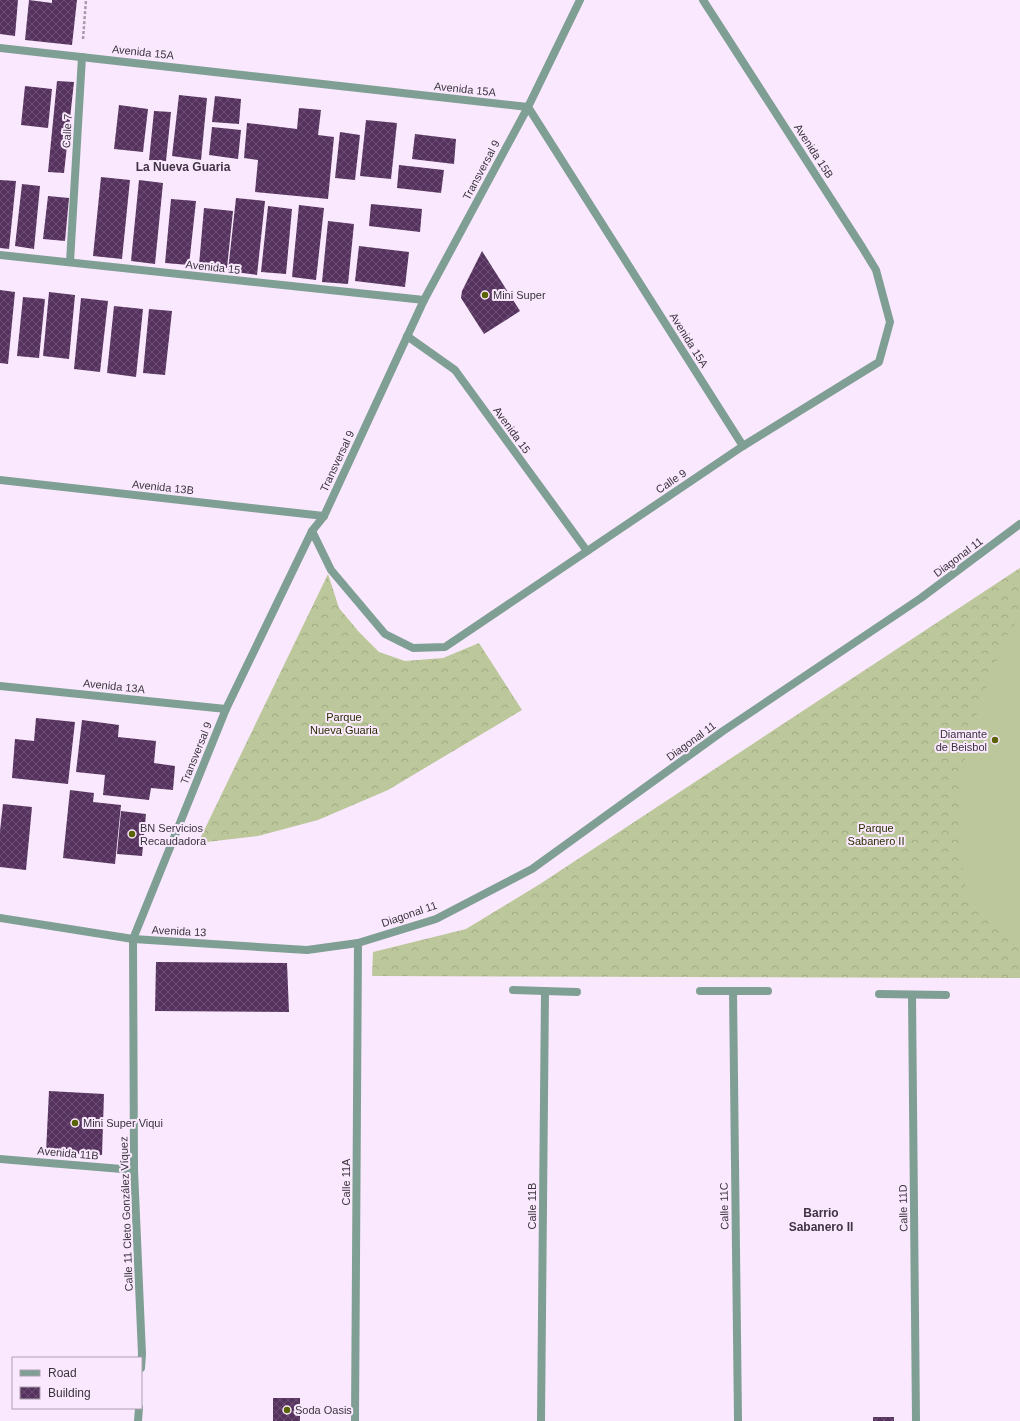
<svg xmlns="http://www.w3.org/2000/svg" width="1020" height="1421" viewBox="0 0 1020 1421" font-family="Helvetica,sans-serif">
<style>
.forest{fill:url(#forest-crowns)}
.garden{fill:#bcc79b}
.building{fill:url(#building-cross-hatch)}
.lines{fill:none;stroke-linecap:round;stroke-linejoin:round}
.path{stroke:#a699a9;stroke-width:2.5;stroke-dasharray:3 2;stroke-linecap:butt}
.street{stroke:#809f94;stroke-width:8}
.poi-dot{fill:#5a6404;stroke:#fae9fe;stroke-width:1.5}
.labels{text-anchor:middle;stroke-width:4;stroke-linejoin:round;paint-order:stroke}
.street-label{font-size:11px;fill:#3a333c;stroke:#fae9fe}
.poi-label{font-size:11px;fill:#3a333c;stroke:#fae9fe;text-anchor:start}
.park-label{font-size:11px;fill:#283000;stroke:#fae9fe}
.neighbourhood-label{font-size:12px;font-weight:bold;fill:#403343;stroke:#fae9fe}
</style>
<defs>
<pattern id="forest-crowns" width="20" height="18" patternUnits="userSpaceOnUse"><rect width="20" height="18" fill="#bcc79b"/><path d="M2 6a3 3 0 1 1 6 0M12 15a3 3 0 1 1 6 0" fill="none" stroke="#a2ab86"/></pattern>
<pattern id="building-cross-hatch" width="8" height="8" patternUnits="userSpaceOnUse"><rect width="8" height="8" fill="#56325e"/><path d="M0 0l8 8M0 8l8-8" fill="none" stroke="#6c4f72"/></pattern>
</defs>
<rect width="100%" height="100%" fill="#fae9fe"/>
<g class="forest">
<path d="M 1020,568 L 1020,978 L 372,976 L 373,952 L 466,929 L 540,884 Z"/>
<path d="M 328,574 L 339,608 L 359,632 L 379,652 L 405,661 L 443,658 L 479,643 L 522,710 L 388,790 L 318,820 L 258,836 L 198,843 Z"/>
</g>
<path class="garden" d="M 1020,616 L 1020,935 L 1005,931 L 981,915 L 966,890 L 959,847 L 960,777 L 980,703 L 1006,637 Z"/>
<g class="building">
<path d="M 0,0 L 18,0 L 15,36 L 0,34 Z"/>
<path d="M 29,0 L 52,3 L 52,0 L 77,0 L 72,45 L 25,40 Z"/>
<path d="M 57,81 L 74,82 L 64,173 L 48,172 Z"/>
<path d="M 25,86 L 52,89 L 48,128 L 21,125 Z"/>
<path d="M 179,95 L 207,98 L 201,160 L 172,156 Z"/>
<path d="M 215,96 L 241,99 L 239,124 L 212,122 Z"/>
<path d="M 119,105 L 148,109 L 143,152 L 114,149 Z"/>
<path d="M 299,108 L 321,110 L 318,135 L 334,137 L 328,199 L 255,192 L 258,160 L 244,158 L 247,123 L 297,129 Z"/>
<path d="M 154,111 L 171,112 L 166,161 L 149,160 Z"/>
<path d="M 366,120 L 397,123 L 391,179 L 360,176 Z"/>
<path d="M 212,127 L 241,130 L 238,159 L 209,155 Z"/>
<path d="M 340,132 L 360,135 L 355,180 L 335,178 Z"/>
<path d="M 415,134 L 456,139 L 454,164 L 412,159 Z"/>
<path d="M 399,165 L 444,170 L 441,193 L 397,188 Z"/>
<path d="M 101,177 L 130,180 L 122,259 L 93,256 Z"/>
<path d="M 0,180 L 16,181 L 9,249 L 0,248 Z"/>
<path d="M 139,180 L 163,183 L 155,264 L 131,261 Z"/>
<path d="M 22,184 L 40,186 L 34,249 L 15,246 Z"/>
<path d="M 48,196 L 69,198 L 65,241 L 43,239 Z"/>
<path d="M 236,198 L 265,201 L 257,275 L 228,271 Z"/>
<path d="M 171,199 L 196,201 L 189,265 L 165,263 Z"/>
<path d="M 371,204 L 422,209 L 420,232 L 369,226 Z"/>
<path d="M 299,205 L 324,208 L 316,280 L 292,277 Z"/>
<path d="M 268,206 L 292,209 L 286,274 L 261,272 Z"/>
<path d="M 204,208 L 233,211 L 227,268 L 199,265 Z"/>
<path d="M 328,221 L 354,224 L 348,284 L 322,282 Z"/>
<path d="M 359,246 L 409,252 L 405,287 L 355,281 Z"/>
<path d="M 482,251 L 520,311 L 484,334 L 461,298 L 462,291 Z"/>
<path d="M 0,290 L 15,292 L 8,364 L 0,363 Z"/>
<path d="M 49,292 L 75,295 L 69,359 L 43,356 Z"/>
<path d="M 23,297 L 45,299 L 39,358 L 17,356 Z"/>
<path d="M 81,298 L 108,301 L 100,372 L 74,369 Z"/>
<path d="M 114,306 L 143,309 L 136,377 L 107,373 Z"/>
<path d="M 149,309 L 172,311 L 165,375 L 143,373 Z"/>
<path d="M 36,718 L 75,722 L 68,784 L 12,778 L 15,739 L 34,741 Z"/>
<path d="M 82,720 L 119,725 L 118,737 L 156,741 L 154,763 L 175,766 L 173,790 L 151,788 L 149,800 L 103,795 L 105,775 L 76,772 Z"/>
<path d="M 70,790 L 94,793 L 93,802 L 121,805 L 115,864 L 63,858 Z"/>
<path d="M 3,804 L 32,807 L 26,870 L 0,867 L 0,831 Z"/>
<path d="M 121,811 L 146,814 L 142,856 L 117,854 Z"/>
<path d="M 156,962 L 287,963 L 289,1012 L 155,1011 Z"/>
<path d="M 49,1091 L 104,1094 L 102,1155 L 46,1152 Z"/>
<rect x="273" y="1398" width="27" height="23"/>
<rect x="873" y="1417" width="21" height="4"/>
</g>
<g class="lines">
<path class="path" d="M 83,39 L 86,0"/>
<g class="street">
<path d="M 0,48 L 528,107 L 743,446"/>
<path d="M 0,255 L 424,300"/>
<path d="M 70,262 L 82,57"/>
<path d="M 407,336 L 455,370 L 587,551"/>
<path d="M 0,480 L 324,516"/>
<path d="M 312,531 L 331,570 L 385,634 L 413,648 L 445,647 L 743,446 L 879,362 L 890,322 L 876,270 L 862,247 L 703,0"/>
<path d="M 0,686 L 226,709"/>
<path d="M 0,918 L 133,939 L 307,950 L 358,943 L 436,919 L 532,869 L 723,731 L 921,598 L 1020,524"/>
<path d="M 513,990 L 577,992"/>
<path d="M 700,991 L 768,991"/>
<path d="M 733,991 L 738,1421"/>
<path d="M 879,994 L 946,995"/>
<path d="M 912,995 L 916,1421"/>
<path d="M 0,1159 L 134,1170"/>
<path d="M 141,1368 L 142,1354 L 134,1170 L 133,939 L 226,709 L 312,531 L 324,516 L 424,300 L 528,107 L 580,0"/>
<path d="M 138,1421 L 139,1408"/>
<path d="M 355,1421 L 358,943"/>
<path d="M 541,1421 L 545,991"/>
</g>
</g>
<g class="poi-dot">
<circle cx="485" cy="295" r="4"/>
<circle cx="995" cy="740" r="4"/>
<circle cx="132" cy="834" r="4"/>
<circle cx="75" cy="1123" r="4"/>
<circle cx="287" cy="1410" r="4"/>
</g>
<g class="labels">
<g class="street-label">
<text transform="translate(143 52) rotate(6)" y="4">Avenida 15A</text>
<text transform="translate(465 89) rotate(6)" y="4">Avenida 15A</text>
<text transform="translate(67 131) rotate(-87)" y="4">Calle 7</text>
<text transform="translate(814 151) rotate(57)" y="4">Avenida 15B</text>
<text transform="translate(481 170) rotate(-62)" y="4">Transversal 9</text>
<text transform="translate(213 267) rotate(6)" y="4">Avenida 15</text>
<text transform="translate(689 340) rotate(58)" y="4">Avenida 15A</text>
<text transform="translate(512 430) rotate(54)" y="4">Avenida 15</text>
<text transform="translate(337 461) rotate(-65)" y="4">Transversal 9</text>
<text transform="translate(671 481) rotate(-34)" y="4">Calle 9</text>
<text transform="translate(163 487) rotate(6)" y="4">Avenida 13B</text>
<text transform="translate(958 557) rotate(-37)" y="4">Diagonal 11</text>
<text transform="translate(114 686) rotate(6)" y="4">Avenida 13A</text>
<text transform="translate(691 741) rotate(-36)" y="4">Diagonal 11</text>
<text transform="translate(196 753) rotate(-68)" y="4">Transversal 9</text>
<text transform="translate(409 914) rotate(-19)" y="4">Diagonal 11</text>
<text transform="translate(179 931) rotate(3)" y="4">Avenida 13</text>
<text transform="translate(68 1153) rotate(5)" y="4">Avenida 11B</text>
<text transform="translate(346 1182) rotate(-90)" y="4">Calle 11A</text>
<text transform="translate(532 1206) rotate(-90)" y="4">Calle 11B</text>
<text transform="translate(724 1206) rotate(-91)" y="4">Calle 11C</text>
<text transform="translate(903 1208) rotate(-91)" y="4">Calle 11D</text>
<text transform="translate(126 1214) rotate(-92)" y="4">Calle 11 Cleto González Víquez</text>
</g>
<g class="poi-label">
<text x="493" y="299">Mini Super</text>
<text x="987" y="738" text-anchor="end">Diamante<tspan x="987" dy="13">de Beisbol</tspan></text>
<text x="140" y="832">BN Servicios<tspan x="140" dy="13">Recaudadora</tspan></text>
<text x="83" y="1127">Mini Super Viqui</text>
<text x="295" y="1414">Soda Oasis</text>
</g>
<g class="park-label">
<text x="344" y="721">Parque<tspan x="344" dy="13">Nueva Guaria</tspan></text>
<text x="876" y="832">Parque<tspan x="876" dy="13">Sabanero II</tspan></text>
</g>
<g class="neighbourhood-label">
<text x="183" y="171">La Nueva Guaria</text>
<text x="821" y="1217">Barrio<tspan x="821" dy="14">Sabanero II</tspan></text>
</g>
</g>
<rect x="12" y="1357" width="130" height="52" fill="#fae9fe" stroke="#ada0b0"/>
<rect x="20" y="1370" width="20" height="6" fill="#809f94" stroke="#ada0b0"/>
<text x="48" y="1377" font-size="12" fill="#3a333c">Road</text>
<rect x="20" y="1387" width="20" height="12" fill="url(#building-cross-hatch)" stroke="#ada0b0"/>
<text x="48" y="1397" font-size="12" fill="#3a333c">Building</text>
</svg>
